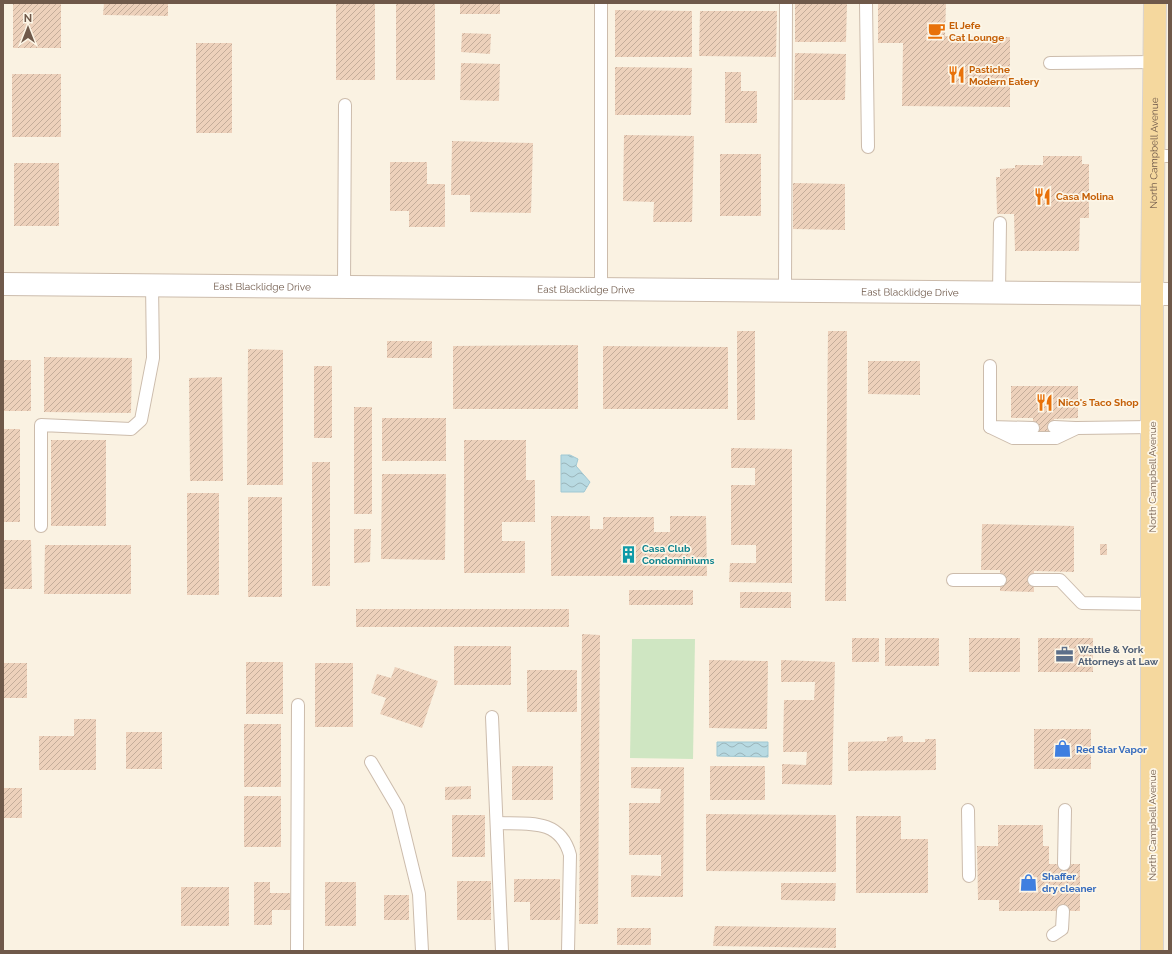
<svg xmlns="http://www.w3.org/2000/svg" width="1172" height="954" viewBox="0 0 1172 954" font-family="Raleway,sans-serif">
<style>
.pitch{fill:#cfe6c2}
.water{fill:url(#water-waves);stroke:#9fc8d3}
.building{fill:url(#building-hatch)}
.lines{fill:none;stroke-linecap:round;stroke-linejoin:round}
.lane-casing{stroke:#ccbcac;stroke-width:14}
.street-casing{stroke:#ccbcac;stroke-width:24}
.primary-casing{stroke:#dad4d0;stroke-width:24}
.lane{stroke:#fff;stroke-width:12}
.street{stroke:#fff;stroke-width:22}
.primary{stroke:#f5d89e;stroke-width:22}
.labels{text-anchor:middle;stroke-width:3.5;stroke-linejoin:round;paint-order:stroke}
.food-label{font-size:10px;font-weight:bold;fill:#c56008;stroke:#fdf6e7;text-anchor:start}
.street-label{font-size:10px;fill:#6f594a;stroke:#fdf6e7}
.culture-label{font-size:10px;font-weight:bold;fill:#0d838f;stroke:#fdf6e7;text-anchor:start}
.service-label{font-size:10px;font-weight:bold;fill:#4e5e75;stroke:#fdf6e7;text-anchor:start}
.shop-label{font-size:10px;font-weight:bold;fill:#366cbe;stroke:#fdf6e7;text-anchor:start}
</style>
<defs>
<pattern id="water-waves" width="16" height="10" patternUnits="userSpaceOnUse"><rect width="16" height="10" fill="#b8dae2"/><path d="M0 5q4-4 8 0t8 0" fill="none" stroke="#9ab4b9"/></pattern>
<pattern id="building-hatch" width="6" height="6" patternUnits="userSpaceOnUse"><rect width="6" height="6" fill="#edd1bb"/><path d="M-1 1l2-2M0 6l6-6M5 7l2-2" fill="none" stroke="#c4ad9a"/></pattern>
</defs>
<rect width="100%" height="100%" fill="#faf2e2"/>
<path class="pitch" d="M 632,639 L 695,639 L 693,759 L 630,758 Z"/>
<g class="water">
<path d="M 561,455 L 570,455 L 578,459 L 576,466 L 590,482 L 584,492 L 561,492 Z"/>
<path d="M 717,742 L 768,742 L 768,757 L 717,756 Z"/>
</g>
<g class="building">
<rect x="13" y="3" width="48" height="45"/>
<path d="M 104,3 L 168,3 L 168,16 L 103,15 Z"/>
<rect x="336" y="3" width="39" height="77"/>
<rect x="396" y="3" width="39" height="77"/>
<rect x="460" y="3" width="40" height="11"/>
<path d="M 795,3 L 847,3 L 846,42 L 795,42 Z"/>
<path d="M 878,3 L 946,3 L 945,36 L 1010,37 L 1010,107 L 902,106 L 903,43 L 878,43 Z"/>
<path d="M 615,10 L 692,11 L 692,57 L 615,57 Z"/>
<path d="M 700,11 L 777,11 L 776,57 L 699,56 Z"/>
<path d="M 462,33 L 491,34 L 490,54 L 461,52 Z"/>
<rect x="196" y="43" width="36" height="90"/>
<path d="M 795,53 L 846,54 L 845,100 L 794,100 Z"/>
<path d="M 461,63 L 500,64 L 499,101 L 460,100 Z"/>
<path d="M 615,67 L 692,68 L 691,115 L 615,115 Z"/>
<path d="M 725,72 L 741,72 L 741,91 L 757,91 L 757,123 L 725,123 Z"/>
<rect x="12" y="74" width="49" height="63"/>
<path d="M 624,135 L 694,136 L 692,222 L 653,222 L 654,202 L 623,201 Z"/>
<path d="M 452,141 L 533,143 L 531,213 L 470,212 L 470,195 L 451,195 Z"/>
<rect x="720" y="154" width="41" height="62"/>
<path d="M 1043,156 L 1082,156 L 1082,164 L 1089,164 L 1089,218 L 1080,218 L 1079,251 L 1015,251 L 1014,214 L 997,214 L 996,177 L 1000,177 L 1000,169 L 1015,168 L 1015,165 L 1043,165 Z"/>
<path d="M 390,162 L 427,162 L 427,184 L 445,184 L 445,227 L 409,227 L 409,211 L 390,211 Z"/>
<rect x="14" y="163" width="45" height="63"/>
<path d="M 793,183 L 845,184 L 845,230 L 793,229 Z"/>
<rect x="737" y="331" width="18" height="89"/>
<path d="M 828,331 L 847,331 L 846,601 L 825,601 Z"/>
<rect x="387" y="341" width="45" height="17"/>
<path d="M 578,345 L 578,409 L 453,409 L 453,346 Z"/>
<path d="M 603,346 L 728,347 L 728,409 L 603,409 Z"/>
<path d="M 248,349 L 283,350 L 283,485 L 247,485 Z"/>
<path d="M 44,357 L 132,358 L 131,413 L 44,412 Z"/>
<rect x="3" y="360" width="28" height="51"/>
<path d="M 868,361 L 920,361 L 920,395 L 868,394 Z"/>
<rect x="314" y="366" width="18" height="72"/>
<path d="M 222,377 L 223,481 L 190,481 L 189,378 Z"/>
<path d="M 1011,386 L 1078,386 L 1078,418 L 1054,419 L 1053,435 L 1033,435 L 1033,418 L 1011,418 Z"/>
<rect x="354" y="407" width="18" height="107"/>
<rect x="382" y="418" width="64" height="43"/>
<rect x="3" y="429" width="17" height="93"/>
<rect x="51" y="440" width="55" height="86"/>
<path d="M 464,440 L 526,440 L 526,480 L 535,480 L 535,522 L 502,522 L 502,541 L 525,541 L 525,573 L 464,573 Z"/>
<path d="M 731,448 L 792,449 L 792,583 L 729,582 L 730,563 L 756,563 L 756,545 L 731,545 L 731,485 L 755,485 L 755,468 L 731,468 Z"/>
<rect x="312" y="462" width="18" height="124"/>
<path d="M 382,474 L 446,474 L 445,560 L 381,559 Z"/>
<rect x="187" y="493" width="32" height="102"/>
<rect x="248" y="497" width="34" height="100"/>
<path d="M 551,516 L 590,516 L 590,529 L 603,529 L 603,517 L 654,517 L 654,532 L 670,532 L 670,516 L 706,516 L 707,576 L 551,576 Z"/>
<path d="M 982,524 L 1074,526 L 1074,572 L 1034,571 L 1034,592 L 1000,591 L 1000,570 L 981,570 Z"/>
<path d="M 354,529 L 371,529 L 370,562 L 354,563 Z"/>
<path d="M 3,540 L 31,540 L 32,589 L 3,589 Z"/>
<rect x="1100" y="544" width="7" height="11"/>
<path d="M 45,545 L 131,545 L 131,594 L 44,594 Z"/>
<rect x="629" y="590" width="64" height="15"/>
<rect x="740" y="592" width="51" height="16"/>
<rect x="356" y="609" width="213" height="18"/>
<path d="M 582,634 L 600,635 L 598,924 L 579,924 Z"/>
<rect x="852" y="638" width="27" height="24"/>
<rect x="885" y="638" width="54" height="28"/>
<rect x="969" y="638" width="51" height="34"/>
<rect x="1038" y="638" width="55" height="34"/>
<rect x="454" y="646" width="57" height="39"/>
<path d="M 709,660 L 768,661 L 767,729 L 709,728 Z"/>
<path d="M 781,660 L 835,662 L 832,785 L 782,784 L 782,764 L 806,765 L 807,752 L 783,752 L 784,700 L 814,700 L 815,682 L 781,682 Z"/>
<rect x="246" y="662" width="37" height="52"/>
<rect x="3" y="663" width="24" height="35"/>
<rect x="315" y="663" width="38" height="64"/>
<path d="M 395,667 L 438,681 L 422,728 L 380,714 L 386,698 L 371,693 L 377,674 L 391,678 Z"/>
<rect x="527" y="670" width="50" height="42"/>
<path d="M 74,719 L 96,719 L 96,770 L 39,770 L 39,736 L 74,736 Z"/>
<rect x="244" y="724" width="37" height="63"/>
<rect x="1034" y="729" width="57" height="40"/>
<rect x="126" y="732" width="36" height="37"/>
<path d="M 903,736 L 903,742 L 925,742 L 925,739 L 936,739 L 936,770 L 848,771 L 848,742 L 887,741 L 887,737 Z"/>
<rect x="512" y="766" width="41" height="34"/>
<rect x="710" y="766" width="55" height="34"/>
<path d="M 631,767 L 684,767 L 683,897 L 631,897 L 631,875 L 661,876 L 661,855 L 629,855 L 629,803 L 660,803 L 661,789 L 631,788 Z"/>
<path d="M 471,786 L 471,799 L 445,800 L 445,787 Z"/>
<rect x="3" y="788" width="19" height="30"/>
<rect x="244" y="796" width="37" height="51"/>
<path d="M 706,814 L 836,815 L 836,872 L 706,871 Z"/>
<rect x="452" y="815" width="33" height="42"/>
<path d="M 856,816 L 901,816 L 901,839 L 928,839 L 928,893 L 856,893 Z"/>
<path d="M 998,825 L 1043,825 L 1043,846 L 1049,846 L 1049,864 L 1080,864 L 1080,911 L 999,911 L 999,900 L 978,900 L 977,846 L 998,846 Z"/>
<path d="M 514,879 L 560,879 L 560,920 L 530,920 L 530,902 L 514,902 Z"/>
<rect x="457" y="881" width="34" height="39"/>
<path d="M 254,882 L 270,882 L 270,893 L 290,893 L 290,910 L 272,910 L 272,925 L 254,925 Z"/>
<rect x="325" y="882" width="31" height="44"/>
<path d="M 781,883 L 836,883 L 835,901 L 781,900 Z"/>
<rect x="181" y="887" width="48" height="39"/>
<rect x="384" y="895" width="25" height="25"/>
<path d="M 715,926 L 836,928 L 836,948 L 713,946 Z"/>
<rect x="617" y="928" width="34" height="17"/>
</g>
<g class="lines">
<defs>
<g id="lane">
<path d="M 866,3 L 868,147"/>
<path d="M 1050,63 L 1155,62"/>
<path d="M 1154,156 L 1169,156"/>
<path d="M 344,286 L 345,105"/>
<path d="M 601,288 L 601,3"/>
<path d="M 785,290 L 786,3"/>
<path d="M 999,292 L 1000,223"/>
<path d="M 990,366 L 990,427 L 1033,428"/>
<path d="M 990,427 L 1013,438 L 1056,438 L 1077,428 L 1152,427"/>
<path d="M 1054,427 L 1075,428"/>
<path d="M 41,526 L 41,425 L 131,429 L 141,420 L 153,358 L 152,284"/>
<path d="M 953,580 L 1000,580"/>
<path d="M 1034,580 L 1060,580 L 1082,603 L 1152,604"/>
<path d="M 492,717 L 502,951"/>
<path d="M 371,762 L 398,808 L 419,894 L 422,951"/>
<path d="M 968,810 L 969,876"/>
<path d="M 497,823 C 528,824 560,818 570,855 L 568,951"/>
<path d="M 1064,864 L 1065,810"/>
<path d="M 1053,935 L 1062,929 L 1063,911"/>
<path d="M 297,951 L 298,705"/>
</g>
<g id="street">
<path id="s1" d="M 3,284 L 1169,294"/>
</g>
<g id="primary">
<path id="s2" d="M 1152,951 L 1152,294 L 1155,3"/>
</g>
</defs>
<use href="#lane" class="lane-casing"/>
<use href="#street" class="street-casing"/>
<use href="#primary" class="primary-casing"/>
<use href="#lane" class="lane"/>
<use href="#street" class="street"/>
<use href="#primary" class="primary"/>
</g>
<defs>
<symbol id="cafe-bare" viewBox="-9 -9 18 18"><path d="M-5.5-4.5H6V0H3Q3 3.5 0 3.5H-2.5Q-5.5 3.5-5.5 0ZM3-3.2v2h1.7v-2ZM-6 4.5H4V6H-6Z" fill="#e8710a" stroke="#fdf6e7" stroke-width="2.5" paint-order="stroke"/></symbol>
<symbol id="restaurant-bare" viewBox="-9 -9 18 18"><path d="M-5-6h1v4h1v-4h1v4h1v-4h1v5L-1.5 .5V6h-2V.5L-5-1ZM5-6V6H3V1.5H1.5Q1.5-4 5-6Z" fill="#e8710a" stroke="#fdf6e7" stroke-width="2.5" paint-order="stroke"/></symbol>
<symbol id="building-bare" viewBox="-9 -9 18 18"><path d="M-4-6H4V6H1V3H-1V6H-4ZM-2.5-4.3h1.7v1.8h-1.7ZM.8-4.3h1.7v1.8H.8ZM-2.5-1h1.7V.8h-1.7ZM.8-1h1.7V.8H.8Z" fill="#0f9aa8" stroke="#fdf6e7" stroke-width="2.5" paint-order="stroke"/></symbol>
<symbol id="office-bare" viewBox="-9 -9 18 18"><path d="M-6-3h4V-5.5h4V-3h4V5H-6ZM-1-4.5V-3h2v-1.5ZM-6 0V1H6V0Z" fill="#5c6f8a" stroke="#fdf6e7" stroke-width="2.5" paint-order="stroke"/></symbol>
<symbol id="shop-bare" viewBox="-9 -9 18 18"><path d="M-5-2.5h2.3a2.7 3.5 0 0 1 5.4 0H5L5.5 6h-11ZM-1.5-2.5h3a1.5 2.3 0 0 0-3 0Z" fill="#3f7fe0" stroke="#fdf6e7" stroke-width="2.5" paint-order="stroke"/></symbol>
</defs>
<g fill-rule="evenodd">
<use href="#cafe-bare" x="924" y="18" width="25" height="25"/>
<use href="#restaurant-bare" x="944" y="62" width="25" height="25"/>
<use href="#restaurant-bare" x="1030" y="184" width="25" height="25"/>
<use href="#restaurant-bare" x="1032" y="390" width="25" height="25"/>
<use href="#building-bare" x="616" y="542" width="25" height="25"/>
<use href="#office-bare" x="1052" y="642" width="25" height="25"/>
<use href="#shop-bare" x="1050" y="736" width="25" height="25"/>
<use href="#shop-bare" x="1016" y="870" width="25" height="25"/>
</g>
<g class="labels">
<g class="food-label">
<text x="949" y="29">El Jefe<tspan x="949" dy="12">Cat Lounge</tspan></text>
<text x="969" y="73">Pastiche<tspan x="969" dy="12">Modern Eatery</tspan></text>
<text x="1056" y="200">Casa Molina</text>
<text x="1058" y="406">Nico's Taco Shop</text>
</g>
<g class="street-label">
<text dy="4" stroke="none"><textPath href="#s2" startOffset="798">North Campbell Avenue</textPath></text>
<text dy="4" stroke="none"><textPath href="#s1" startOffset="259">East Blacklidge Drive</textPath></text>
<text dy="4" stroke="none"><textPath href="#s1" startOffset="583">East Blacklidge Drive</textPath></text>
<text dy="4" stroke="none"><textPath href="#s1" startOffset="907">East Blacklidge Drive</textPath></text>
<text transform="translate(1152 477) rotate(-90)" y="4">North Campbell Avenue</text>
<text transform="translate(1152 825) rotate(-90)" y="4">North Campbell Avenue</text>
</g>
<g class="culture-label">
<text x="642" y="552">Casa Club<tspan x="642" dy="12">Condominiums</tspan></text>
</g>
<g class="service-label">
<text x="1078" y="653">Wattle &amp; York<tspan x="1078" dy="12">Attorneys at Law</tspan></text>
</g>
<g class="shop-label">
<text x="1076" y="753">Red Star Vapor</text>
<text x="1042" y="880">Shaffer<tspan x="1042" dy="12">dry cleaner</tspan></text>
</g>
</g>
<rect width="1172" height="954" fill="none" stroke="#6f594a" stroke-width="8"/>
<g transform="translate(28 28)" stroke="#fdf6e7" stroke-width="3" paint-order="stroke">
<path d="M0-3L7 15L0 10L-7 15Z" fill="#6f594a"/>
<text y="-6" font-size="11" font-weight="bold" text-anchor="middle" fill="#6f594a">N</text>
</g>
</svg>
